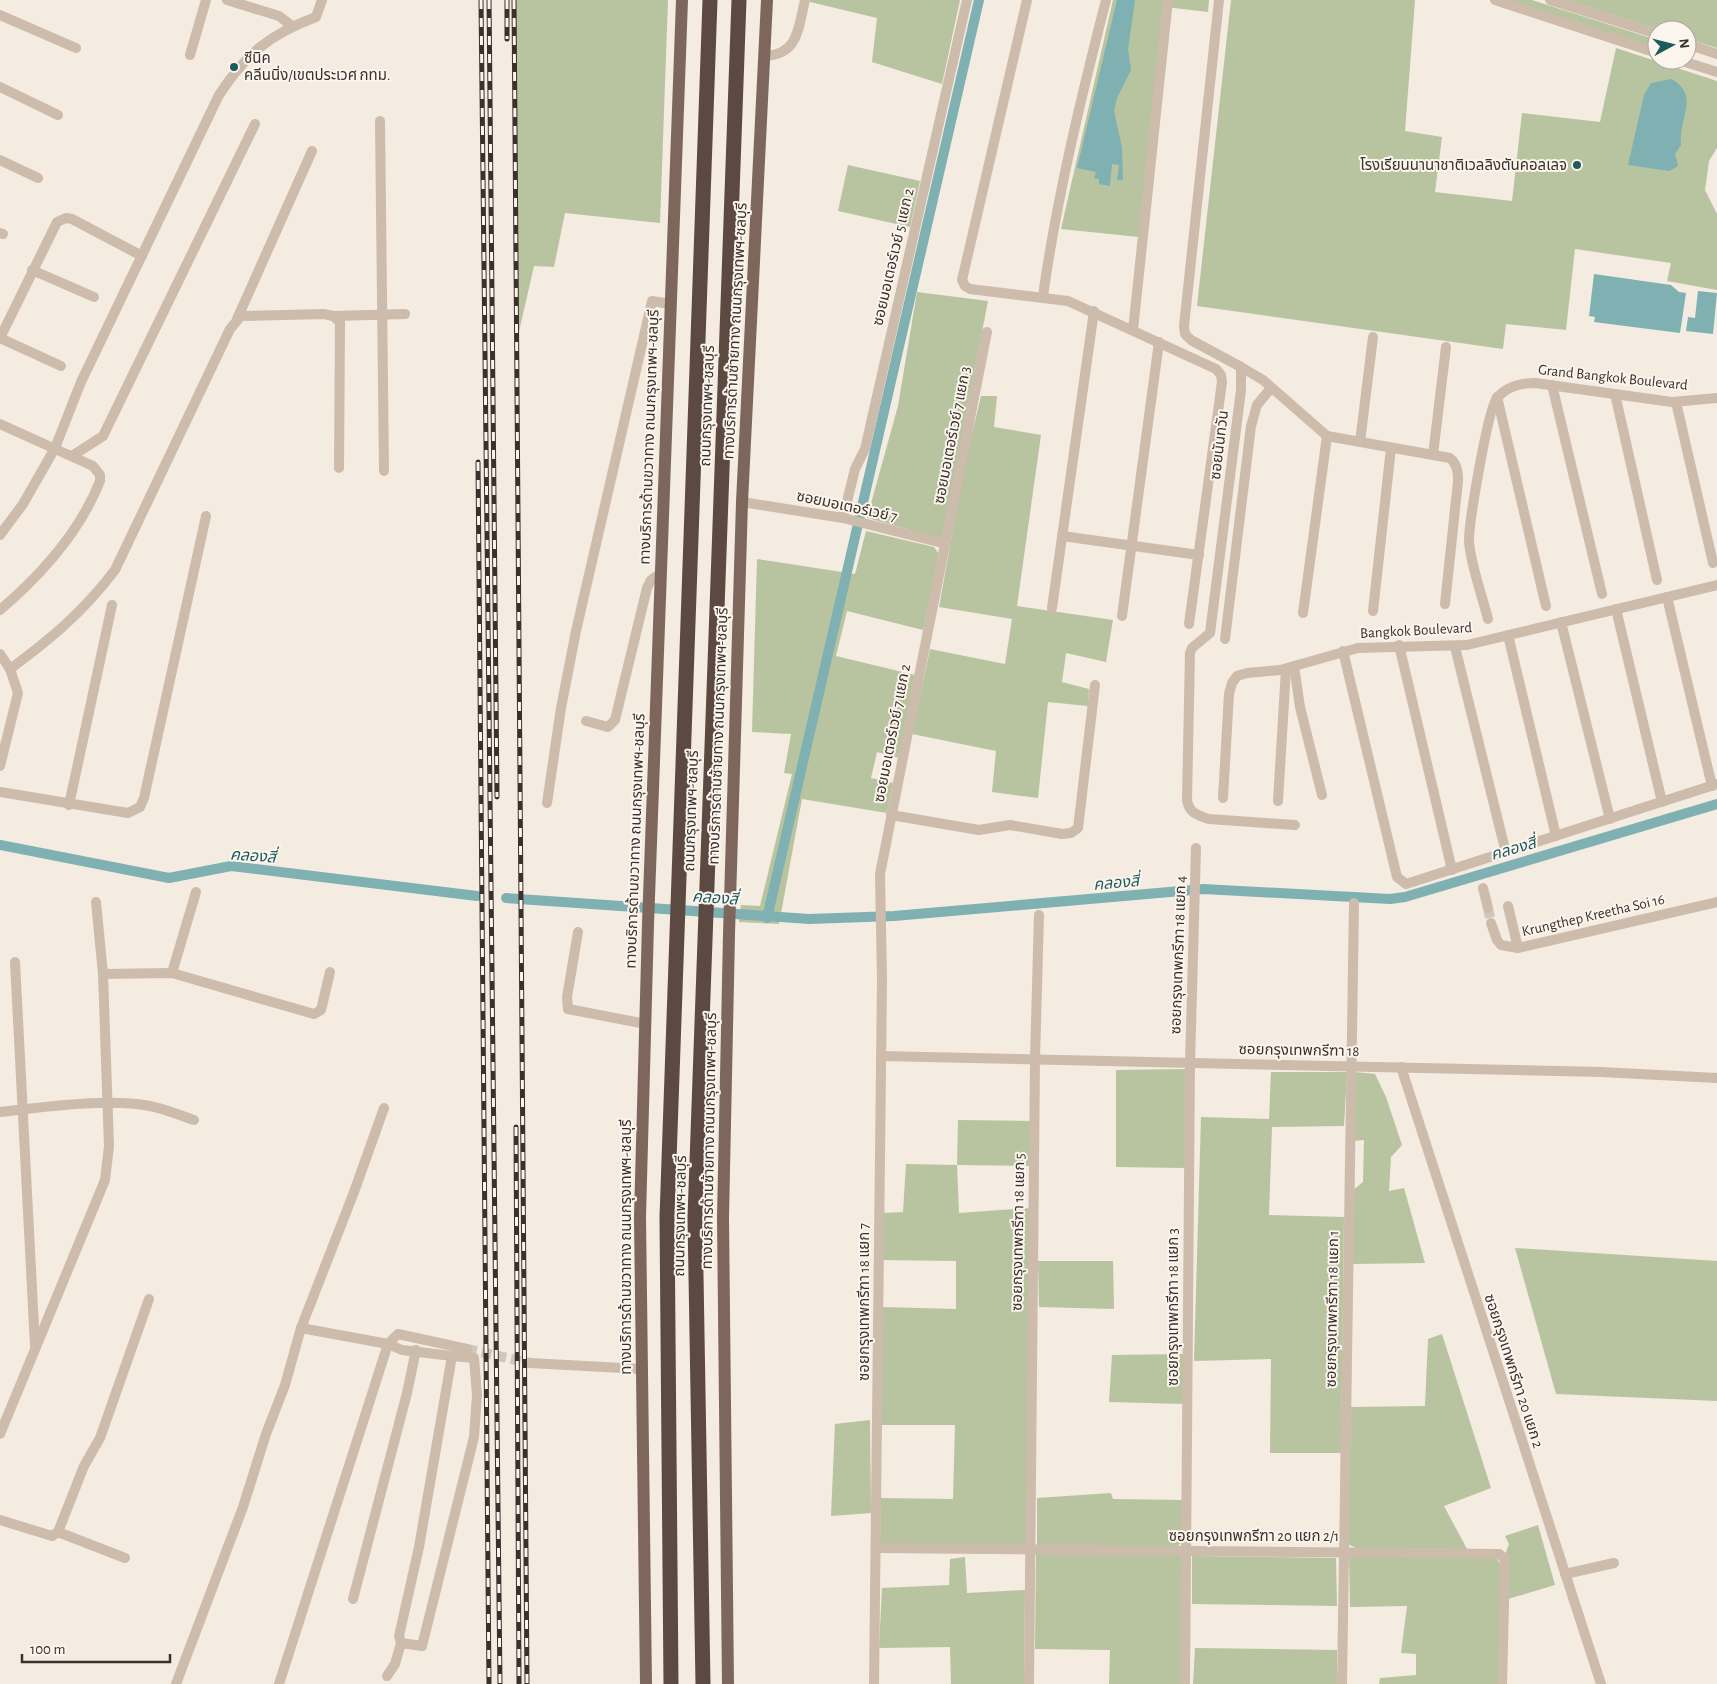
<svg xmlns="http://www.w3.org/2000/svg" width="1717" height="1684" viewBox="0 0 1717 1684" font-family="'Alegreya Sans','Noto Sans Thai',sans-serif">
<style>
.green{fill:#b8c4a0}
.water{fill:#7fb0b2}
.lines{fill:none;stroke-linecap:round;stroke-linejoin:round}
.canal{stroke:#7fb0b2;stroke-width:10}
.minor-tunnel{stroke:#cfc6bd;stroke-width:10;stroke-dasharray:10 5;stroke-linecap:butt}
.minor{stroke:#cdbbac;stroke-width:10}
.major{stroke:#7d675c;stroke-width:12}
.highway{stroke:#5c4a42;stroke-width:15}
.rail-casing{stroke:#3b302b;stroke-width:5}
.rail{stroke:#fbf5ee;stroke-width:3;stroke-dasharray:9;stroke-linecap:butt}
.poi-dot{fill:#1f5a5e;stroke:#fbf5ee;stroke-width:2}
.labels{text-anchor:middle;stroke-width:4;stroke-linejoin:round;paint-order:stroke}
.poi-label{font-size:15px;fill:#3b302b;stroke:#fbf5ee;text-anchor:start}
.street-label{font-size:15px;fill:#3b302b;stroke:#fbf5ee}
.water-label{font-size:16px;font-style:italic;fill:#1f5a5e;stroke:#fbf5ee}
</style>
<rect width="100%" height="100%" fill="#f4ebe1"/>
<g class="green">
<path d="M 515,0 L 668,0 L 660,223 L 565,213 L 554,267 L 534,266 L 518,336 L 514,338 Z"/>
<path d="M 810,0 L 960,0 L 942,84 L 872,62 L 877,18 L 810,2 Z"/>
<path d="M 1113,0 L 1209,0 L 1208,12 L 1165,7 L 1139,237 L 1061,229 Z"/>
<path d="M 1231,0 L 1415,0 L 1405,131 L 1442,137 L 1435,192 L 1512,201 L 1522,113 L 1600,122 L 1616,48 L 1717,81 L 1717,148 L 1709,161 L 1705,190 L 1717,214 L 1717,290 L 1667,281 L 1671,263 L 1575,249 L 1566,330 L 1506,324 L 1503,349 L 1197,306 Z"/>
<path d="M 1507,0 L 1532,0 L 1657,40 L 1657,49 Z"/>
<path d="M 1566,0 L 1717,0 L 1717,48 L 1687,39 L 1687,30 L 1660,30 Z"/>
<path d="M 848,165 L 920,181 L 910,227 L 838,211 Z"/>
<path d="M 917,292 L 988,301 L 942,539 L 867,518 L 898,406 Z"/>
<path d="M 981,396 L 997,396 L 994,427 L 1041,435 L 1017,606 L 1113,620 L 1106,662 L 1066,653 L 1062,682 L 1089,689 L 1088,706 L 1048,702 L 1038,798 L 992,792 L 996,751 L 912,734 L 930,649 L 1005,664 L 1012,619 L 939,607 L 965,462 Z"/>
<path d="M 866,531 L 934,547 L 939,554 L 923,630 L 847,611 L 836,656 L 915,675 L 899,758 L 877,752 L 871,778 L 893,783 L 887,813 L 802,799 L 779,924 L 739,922 L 741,905 L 760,906 L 792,774 L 784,773 L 791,734 L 752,732 L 757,559 L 855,574 Z"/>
<path d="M 1186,1069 L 1186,1168 L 1116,1167 L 1116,1070 Z"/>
<path d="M 1271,1072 L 1347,1072 L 1344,1126 L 1272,1127 L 1269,1215 L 1344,1217 L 1341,1453 L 1270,1453 L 1271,1359 L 1194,1361 L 1201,1117 L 1269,1119 Z"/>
<path d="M 1354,1072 L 1375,1074 L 1386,1097 L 1402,1145 L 1391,1157 L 1389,1191 L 1404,1188 L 1425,1263 L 1351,1264 L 1352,1191 L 1363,1182 L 1364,1140 L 1353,1141 Z"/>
<path d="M 958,1120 L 1033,1121 L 1032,1166 L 957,1165 L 959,1213 L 1030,1208 L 1028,1545 L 880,1544 L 881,1498 L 953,1499 L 955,1425 L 881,1425 L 882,1307 L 956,1309 L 956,1261 L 881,1260 L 883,1213 L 903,1212 L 906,1164 L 957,1165 Z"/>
<path d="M 1515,1248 L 1717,1261 L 1717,1401 L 1556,1394 Z"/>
<path d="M 1038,1261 L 1113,1261 L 1114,1309 L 1039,1307 Z"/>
<path d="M 1442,1334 L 1491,1488 L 1444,1506 L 1467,1549 L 1356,1548 L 1348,1544 L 1351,1407 L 1425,1406 L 1428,1339 Z"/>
<path d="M 1184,1354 L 1184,1404 L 1109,1402 L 1112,1355 Z"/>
<path d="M 870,1420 L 871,1513 L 831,1516 L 835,1424 Z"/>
<path d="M 1111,1493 L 1113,1499 L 1183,1500 L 1183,1540 L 1177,1547 L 1037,1545 L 1037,1498 Z"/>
<path d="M 1538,1525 L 1555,1585 L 1508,1599 L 1506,1552 L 1509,1544 L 1505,1536 Z"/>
<path d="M 1036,1553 L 1183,1555 L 1183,1684 L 1109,1684 L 1110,1650 L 1035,1649 Z"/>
<path d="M 1192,1556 L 1336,1558 L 1337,1606 L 1192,1604 Z"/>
<path d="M 1349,1556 L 1496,1558 L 1501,1565 L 1499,1684 L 1379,1684 L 1380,1678 L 1416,1675 L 1416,1654 L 1401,1653 L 1407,1606 L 1350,1607 Z"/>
<path d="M 965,1557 L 967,1593 L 1025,1590 L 1024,1684 L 951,1684 L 950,1647 L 879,1648 L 882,1588 L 949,1585 L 950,1559 Z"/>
<path d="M 1195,1648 L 1337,1650 L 1337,1684 L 1193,1684 Z"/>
</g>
<g class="water">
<path d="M 1117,0 L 1135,0 L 1128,50 L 1131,70 L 1117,98 L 1114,111 L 1122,148 L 1123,180 L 1117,180 L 1119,165 L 1112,164 L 1110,186 L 1099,184 L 1099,179 L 1094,178 L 1096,172 L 1077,168 Z"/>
<path d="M 1671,79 C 1701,95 1678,118 1681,145 L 1675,154 L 1678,166 L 1669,171 L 1628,165 L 1644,95 L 1651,83 Z"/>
<path d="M 1594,274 L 1671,285 L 1679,292 L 1686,293 L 1680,333 L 1594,322 L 1595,317 L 1589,316 Z"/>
<path d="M 1698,291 L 1717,293 L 1713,334 L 1686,331 L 1688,317 L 1695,318 Z"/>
</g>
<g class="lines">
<g class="canal">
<path d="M 0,845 L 169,878 L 231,866 L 477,896"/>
<path d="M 506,898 L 809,919 L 894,916 L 1204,889 L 1390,899 L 1405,897 L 1717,804"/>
<path d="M 767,918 L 979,0"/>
</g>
<g class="minor-tunnel">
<path d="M 1488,908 L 1491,923"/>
<path d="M 467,1349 L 530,1363"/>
</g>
<g class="minor">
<path d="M 227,0 L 279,16 L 292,26"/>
<path d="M 1027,0 L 962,280 L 965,286 L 970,289 L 1068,301 L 1216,369 L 1221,375 L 1222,382 L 1189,624"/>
<path d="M 1219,0 L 1184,326 L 1185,334 L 1191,340 L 1241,367 L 1241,390 L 1210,633 L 1192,648 L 1190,653 L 1187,800 C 1189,813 1197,815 1209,819 L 1295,825"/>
<path d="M 1495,0 L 1657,53"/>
<path d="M 1550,0 L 1657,34"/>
<path d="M 0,15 L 76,48"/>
<path d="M 1687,44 L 1717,54"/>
<path d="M 190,55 L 206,0"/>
<path d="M 765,56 C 799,54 798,28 805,0"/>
<path d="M 1679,60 L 1717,72"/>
<path d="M 0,87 L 58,115"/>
<path d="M 380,121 L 384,471"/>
<path d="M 0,160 L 38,178"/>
<path d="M 0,233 L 3,234"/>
<path d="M 32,270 L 94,297"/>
<path d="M 1043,296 C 1057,196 1081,98 1106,0"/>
<path d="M 333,316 L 405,314"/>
<path d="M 237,319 L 312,151"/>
<path d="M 1133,330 L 1168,0"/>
<path d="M 61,366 L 0,338 L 57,222 L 66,218 L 72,219 L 142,256"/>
<path d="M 1241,367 L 1263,380 L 1327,436 L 1450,458 C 1457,464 1458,471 1458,481 L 1445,604"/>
<path d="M 1552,385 L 1602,594"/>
<path d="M 1615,394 L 1657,580"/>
<path d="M 1497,397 L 1546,606"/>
<path d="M 1676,402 L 1713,563"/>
<path d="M 0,424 L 93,466 L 100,475 L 100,481 C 80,532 41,575 0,610"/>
<path d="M 1360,442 L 1373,337"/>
<path d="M 1433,455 L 1446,347"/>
<path d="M 72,456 L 103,436 L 255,124"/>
<path d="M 742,502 L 843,518 L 946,544"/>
<path d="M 843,518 L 855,469 L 865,449 L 967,0"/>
<path d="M 0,535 L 23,504 L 55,448 L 81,382 L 219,95 C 246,54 270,34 316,17 L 322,0"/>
<path d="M 1062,536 L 1199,555"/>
<path d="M 1667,597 L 1712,786"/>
<path d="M 1052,608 L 1094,311"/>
<path d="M 1616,609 L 1662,802"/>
<path d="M 1373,611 L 1391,448"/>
<path d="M 1303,613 L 1327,436"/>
<path d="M 1122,616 L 1159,342"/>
<path d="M 1488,619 C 1483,599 1469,559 1469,540 C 1469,522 1488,408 1497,398 C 1507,386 1521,383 1535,383 L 1672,402 L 1717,398"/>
<path d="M 1561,622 L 1610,819"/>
<path d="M 1508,635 L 1556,836"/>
<path d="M 1225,639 L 1251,426 L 1257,405 L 1271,388"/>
<path d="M 1399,645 L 1452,870"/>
<path d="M 1455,647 L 1506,853"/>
<path d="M 1343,651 L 1397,877 L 1406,884 L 1717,784"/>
<path d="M 0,654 L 10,669 L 18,693 L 0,766"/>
<path d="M 1294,666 L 1300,707 L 1322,795"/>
<path d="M 10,669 C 52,638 83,612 115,570 L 230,329 L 241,316 L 324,314 L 333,316 L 340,322 L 339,468"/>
<path d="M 586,721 L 608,727 L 615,720 L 647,588 L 651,580 L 661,573"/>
<path d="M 0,792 L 128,813 L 140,807 L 144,798 L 206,516"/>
<path d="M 1223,798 L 1229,694 L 1232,683 L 1237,676 L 1247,673 L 1280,670 L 1358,648 L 1467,645 L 1717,585"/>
<path d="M 1278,801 L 1286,669"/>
<path d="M 547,803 L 561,708 L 576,631 L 652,301 L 670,304"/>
<path d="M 69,805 L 112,605"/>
<path d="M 891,815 L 979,830 L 1010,825 L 1062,834 L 1071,833 L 1078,828 L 1095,685"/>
<path d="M 1483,888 L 1488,908"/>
<path d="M 1508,906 L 1518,948 L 1717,902"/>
<path d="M 1491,923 L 1497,940 L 1501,945 L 1518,948"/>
<path d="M 578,932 L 567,997 L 568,1009 L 646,1024"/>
<path d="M 15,962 L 35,1346"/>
<path d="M 172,973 L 196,892"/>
<path d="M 103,974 L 172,973 L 314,1014 L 321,1010 L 330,972"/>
<path d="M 881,1056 L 1601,1072 L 1717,1078"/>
<path d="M 1401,1067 L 1601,1684"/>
<path d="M 384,1108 L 354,1192 L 301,1328 L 388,1344 L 402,1350 L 452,1356"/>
<path d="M 0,1112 C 45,1107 106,1098 150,1106 C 165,1109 179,1115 194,1120"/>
<path d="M 530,1363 L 641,1369"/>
<path d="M 0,1434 L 98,1197 L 105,1180 L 109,1146 L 103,974 L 96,902"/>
<path d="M 0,1520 L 52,1536 L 58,1532 L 84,1466 L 100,1438 L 149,1299"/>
<path d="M 58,1532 L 125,1558"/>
<path d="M 877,1548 L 1499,1554 L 1504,1558 L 1505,1564 L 1502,1684"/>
<path d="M 1565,1574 L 1614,1563"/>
<path d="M 353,1599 L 407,1393 L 416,1350"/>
<path d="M 387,1676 L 395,1664 L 401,1643 L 422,1646 L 474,1437 L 477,1395 L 474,1358 L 452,1356 L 419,1547 L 399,1636 L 401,1643"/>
<path d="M 176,1684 L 243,1507 L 266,1434 L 285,1385 L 301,1328"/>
<path d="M 279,1684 L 388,1344 L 398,1334 L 467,1349"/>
<path d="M 874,1684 L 882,979 L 880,874 L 987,332"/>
<path d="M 1029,1684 L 1035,1059 L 1039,915"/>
<path d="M 1185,1684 L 1190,1063 L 1196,848"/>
<path d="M 1342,1684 L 1354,903"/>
</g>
<g class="major">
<path d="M 646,1684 L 640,1217 L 648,924 L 682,0"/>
<path d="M 728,1684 L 723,1218 L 729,934 L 742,502 L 767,0"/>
</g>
<g class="highway">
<path d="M 671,1684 L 667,1217 L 710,0"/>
<path d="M 703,1684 L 695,1217 L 739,0"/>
</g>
<defs>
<g id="rail">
<path d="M 481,0 L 500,1684"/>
<path d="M 489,0 L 497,797"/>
<path d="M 507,0 L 507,39"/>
<path d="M 514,0 L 527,1684"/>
<path d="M 478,462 L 489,1684"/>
<path d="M 516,1127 L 519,1684"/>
</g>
</defs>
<use href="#rail" class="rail-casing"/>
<use href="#rail" class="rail"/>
</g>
<g class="poi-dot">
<circle cx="234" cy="67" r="5"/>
<circle cx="1577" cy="165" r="5"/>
</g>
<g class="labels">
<g class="poi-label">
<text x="244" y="63">ซีนิค<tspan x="244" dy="17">คลีนนิ่ง/เขตประเวศ กทม.</tspan></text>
<text x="1567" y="170" text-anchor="end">โรงเรียนนานาชาติเวลลิงตันคอลเลจ</text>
</g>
<g class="street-label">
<text transform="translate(893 257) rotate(-77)" y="5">ซอยมอเตอร์เวย์ 5 แยก 2</text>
<text transform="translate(735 331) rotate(-87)" y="5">ทางบริการด้านซ้ายทาง ถนนกรุงเทพฯ-ชลบุรี</text>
<text transform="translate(1613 377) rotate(6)" y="5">Grand Bangkok Boulevard</text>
<text transform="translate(707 406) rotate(-88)" y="5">ถนนกรุงเทพฯ-ชลบุรี</text>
<text transform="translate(952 435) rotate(-79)" y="5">ซอยมอเตอร์เวย์ 7 แยก 3</text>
<text transform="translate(649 437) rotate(-88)" y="5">ทางบริการด้านขวาทาง ถนนกรุงเทพฯ-ชลบุรี</text>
<text transform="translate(1219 445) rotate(-83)" y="5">ซอยนันทวัน</text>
<text transform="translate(847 506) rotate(12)" y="5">ซอยมอเตอร์เวย์ 7</text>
<text transform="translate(1416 630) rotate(-3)" y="5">Bangkok Boulevard</text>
<text transform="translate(892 733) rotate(-79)" y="5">ซอยมอเตอร์เวย์ 7 แยก 2</text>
<text transform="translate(718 736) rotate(-88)" y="5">ทางบริการด้านซ้ายทาง ถนนกรุงเทพฯ-ชลบุรี</text>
<text transform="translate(691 811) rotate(-88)" y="5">ถนนกรุงเทพฯ-ชลบุรี</text>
<text transform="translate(635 841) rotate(-88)" y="5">ทางบริการด้านขวาทาง ถนนกรุงเทพฯ-ชลบุรี</text>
<text transform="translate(1593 915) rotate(-13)" y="5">Krungthep Kreetha Soi 16</text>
<text transform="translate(1178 955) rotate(-88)" y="5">ซอยกรุงเทพกรีฑา 18 แยก 4</text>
<text transform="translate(1299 1050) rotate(1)" y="5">ซอยกรุงเทพกรีฑา 18</text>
<text transform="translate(709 1141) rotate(-89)" y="5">ทางบริการด้านซ้ายทาง ถนนกรุงเทพฯ-ชลบุรี</text>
<text transform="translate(680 1216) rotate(-89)" y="5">ถนนกรุงเทพฯ-ชลบุรี</text>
<text transform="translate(1018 1232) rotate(-89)" y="5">ซอยกรุงเทพกรีฑา 18 แยก 5</text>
<text transform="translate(626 1247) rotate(-90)" y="5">ทางบริการด้านขวาทาง ถนนกรุงเทพฯ-ชลบุรี</text>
<text transform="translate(864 1302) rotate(-90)" y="5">ซอยกรุงเทพกรีฑา 18 แยก 7</text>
<text transform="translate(1173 1307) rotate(-90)" y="5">ซอยกรุงเทพกรีฑา 18 แยก 3</text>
<text transform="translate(1332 1309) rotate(-89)" y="5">ซอยกรุงเทพกรีฑา 18 แยก 1</text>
<text transform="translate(1514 1371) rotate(72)" y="5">ซอยกรุงเทพกรีฑา 20 แยก 2</text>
<text x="1254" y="1541">ซอยกรุงเทพกรีฑา 20 แยก 2/1</text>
</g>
<g class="water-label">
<text transform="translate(1513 848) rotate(-16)" y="6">คลองสี่</text>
<text transform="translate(253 855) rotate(4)" y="6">คลองสี่</text>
<text transform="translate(1116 882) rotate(-5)" y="6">คลองสี่</text>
<text transform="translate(715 897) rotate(4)" y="6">คลองสี่</text>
</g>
</g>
<g transform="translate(1672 45) rotate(83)"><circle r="24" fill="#fbf5ee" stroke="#aea6a0"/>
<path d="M0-4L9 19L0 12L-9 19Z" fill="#1f5a5e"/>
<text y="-8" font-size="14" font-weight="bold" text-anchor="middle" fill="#3b302b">N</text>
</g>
<path d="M22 1654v8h148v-8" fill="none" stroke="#3b302b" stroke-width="2.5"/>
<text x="30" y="1654" font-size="15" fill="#3b302b" stroke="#fbf5ee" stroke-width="4" paint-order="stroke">100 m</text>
</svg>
